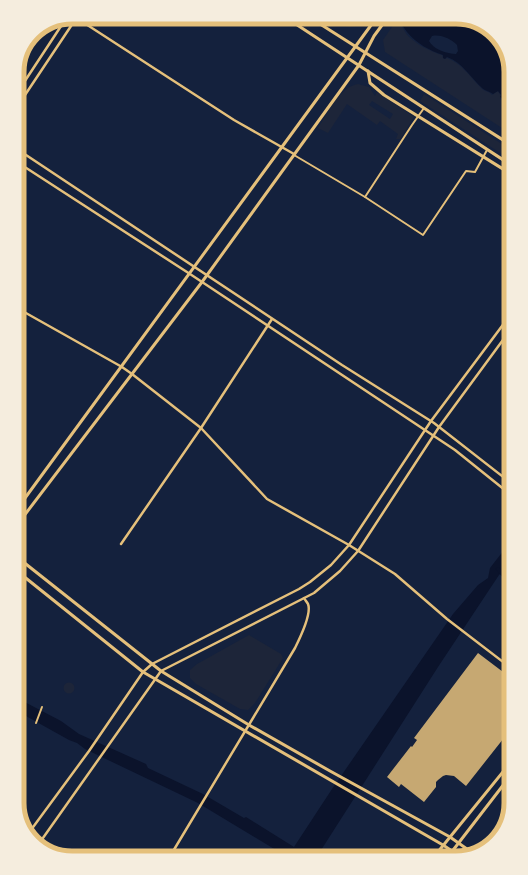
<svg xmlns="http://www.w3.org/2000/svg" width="528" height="875" viewBox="0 0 528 875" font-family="'Golos Text',sans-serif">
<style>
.green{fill:#1d2539;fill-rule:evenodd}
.water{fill:#0b132b;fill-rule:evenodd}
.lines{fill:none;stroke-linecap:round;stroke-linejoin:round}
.canal{stroke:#0b132b;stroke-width:4}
.building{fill:#c6a872}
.minor{stroke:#e5c07b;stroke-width:2}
.tertiary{stroke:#e5c07b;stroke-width:2.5}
.secondary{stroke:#e5c07b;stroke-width:2.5}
.primary{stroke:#e5c07b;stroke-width:3}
.trunk{stroke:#e5c07b;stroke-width:3}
.rim{fill:none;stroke:#e5c07b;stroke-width:5}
</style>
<rect width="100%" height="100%" fill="#14213d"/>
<g class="green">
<path d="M 329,17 L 366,17 C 354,34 343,26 329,17 Z"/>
<path d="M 396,21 C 402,24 404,31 408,36 C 418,45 429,51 442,55 L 443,58 L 445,59 L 447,58 C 464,65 469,76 481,88 C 485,92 489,91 492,95 L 498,91 L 501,96 L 500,99 L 511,105 L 511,134 L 385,52 L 383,40 Z"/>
<path d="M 358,84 L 369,87 L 375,96 L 377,92 L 414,117 L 400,139 L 396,139 L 398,134 L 380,121 L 377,125 L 347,104 L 328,133 L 318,128 C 327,114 341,86 358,84 ZM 372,101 L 393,114 L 390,119 L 369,105 Z"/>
<path d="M 424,94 L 511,150 L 511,160 L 420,101 Z"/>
<path d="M 249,635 L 281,654 L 283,658 L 255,703 L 248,710 L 240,709 L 196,684 L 190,678 L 190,670 L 197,664 Z"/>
<circle cx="69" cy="688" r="5.5"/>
</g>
<g class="water">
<path d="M 395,17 L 460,17 L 487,26 L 505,48 L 511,72 L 511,103 L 500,97 L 501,95 L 498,91 L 493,94 C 489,91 485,91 482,88 C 470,77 463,63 447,57 L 445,59 L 443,58 L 443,55 C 430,51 416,43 407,32 C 403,27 400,21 395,17 ZM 432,36 C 441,34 451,39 457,45 L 458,51 L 456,54 C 447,54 433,49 429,41 Z"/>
<path d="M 511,541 C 511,559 513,562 499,575 L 438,667 L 316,858 L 285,858 L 286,856 L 198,803 L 85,749 L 77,743 L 69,740 L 17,711 L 17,698 L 61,721 L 79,734 L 146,764 L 148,768 L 203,794 L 244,818 L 246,817 L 294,847 L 332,789 L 453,614 L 478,585 L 488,578 L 490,568 Z"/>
</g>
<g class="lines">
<path class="canal" d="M 498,569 L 511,584"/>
</g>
<path class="building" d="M 478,653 L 511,678 L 511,729 L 466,786 L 454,776 L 446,775 L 443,776 L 438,780 L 436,782 L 436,787 L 424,802 L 401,784 L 399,787 L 387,777 L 411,746 L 412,747 L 417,740 L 414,738 Z"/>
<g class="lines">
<g class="minor">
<path d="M 294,155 L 365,197 L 423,235 L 466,171 L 475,172 L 487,150"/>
<path d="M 365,197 L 412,125 L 424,108"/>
<path d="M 36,723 L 42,707"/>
</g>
<g class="tertiary">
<path d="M 75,17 L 234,120 L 294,154"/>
<path d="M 17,308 L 122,367 L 132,374 L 201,428 L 267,499 L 349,545 L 395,574 L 447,619 L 511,668"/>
<path d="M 121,544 L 201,428 L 272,319"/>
<path d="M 169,858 L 295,648 C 300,638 312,614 308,604 C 307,602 305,600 304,598"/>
</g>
<g class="secondary">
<path d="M 17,93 L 65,20"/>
<path d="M 17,107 L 77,17"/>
<path d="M 17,149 L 342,365 L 434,423 L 511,483"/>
<path d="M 17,162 L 190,274 L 455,450 L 511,495"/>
<path d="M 28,834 L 89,751 L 143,672 L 152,664 L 299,589 L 310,582 L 331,565 L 349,545 L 431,421 L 511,314"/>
<path d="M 38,845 L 161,671 L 314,593 L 340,571 L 358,551 L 439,427 L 511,329"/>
</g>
<g class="primary">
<path d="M 17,504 L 24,497"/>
<path d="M 17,509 L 377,17"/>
<path d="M 17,525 L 202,282 L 359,65 L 374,36 L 388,17"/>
<path d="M 17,557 L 161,671 L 249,725 L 330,771 L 450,837 L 474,854"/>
<path d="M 17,571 L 143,672 L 443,845 L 461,857"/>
<path d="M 433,858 L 511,762"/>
<path d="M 447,858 L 511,775"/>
</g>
<g class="trunk">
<path d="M 285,17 L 511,165"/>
<path d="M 309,17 L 511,145"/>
<path d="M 368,71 L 370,83 L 384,95 L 511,174"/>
</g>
</g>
<path d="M0 0H528V875H0ZM72 24H456A48 48 0 0 1 504 72V803A48 48 0 0 1 456 851H72A48 48 0 0 1 24 803V72A48 48 0 0 1 72 24Z" fill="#f5edde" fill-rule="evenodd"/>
<path class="rim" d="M72 24H456A48 48 0 0 1 504 72V803A48 48 0 0 1 456 851H72A48 48 0 0 1 24 803V72A48 48 0 0 1 72 24Z"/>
</svg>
